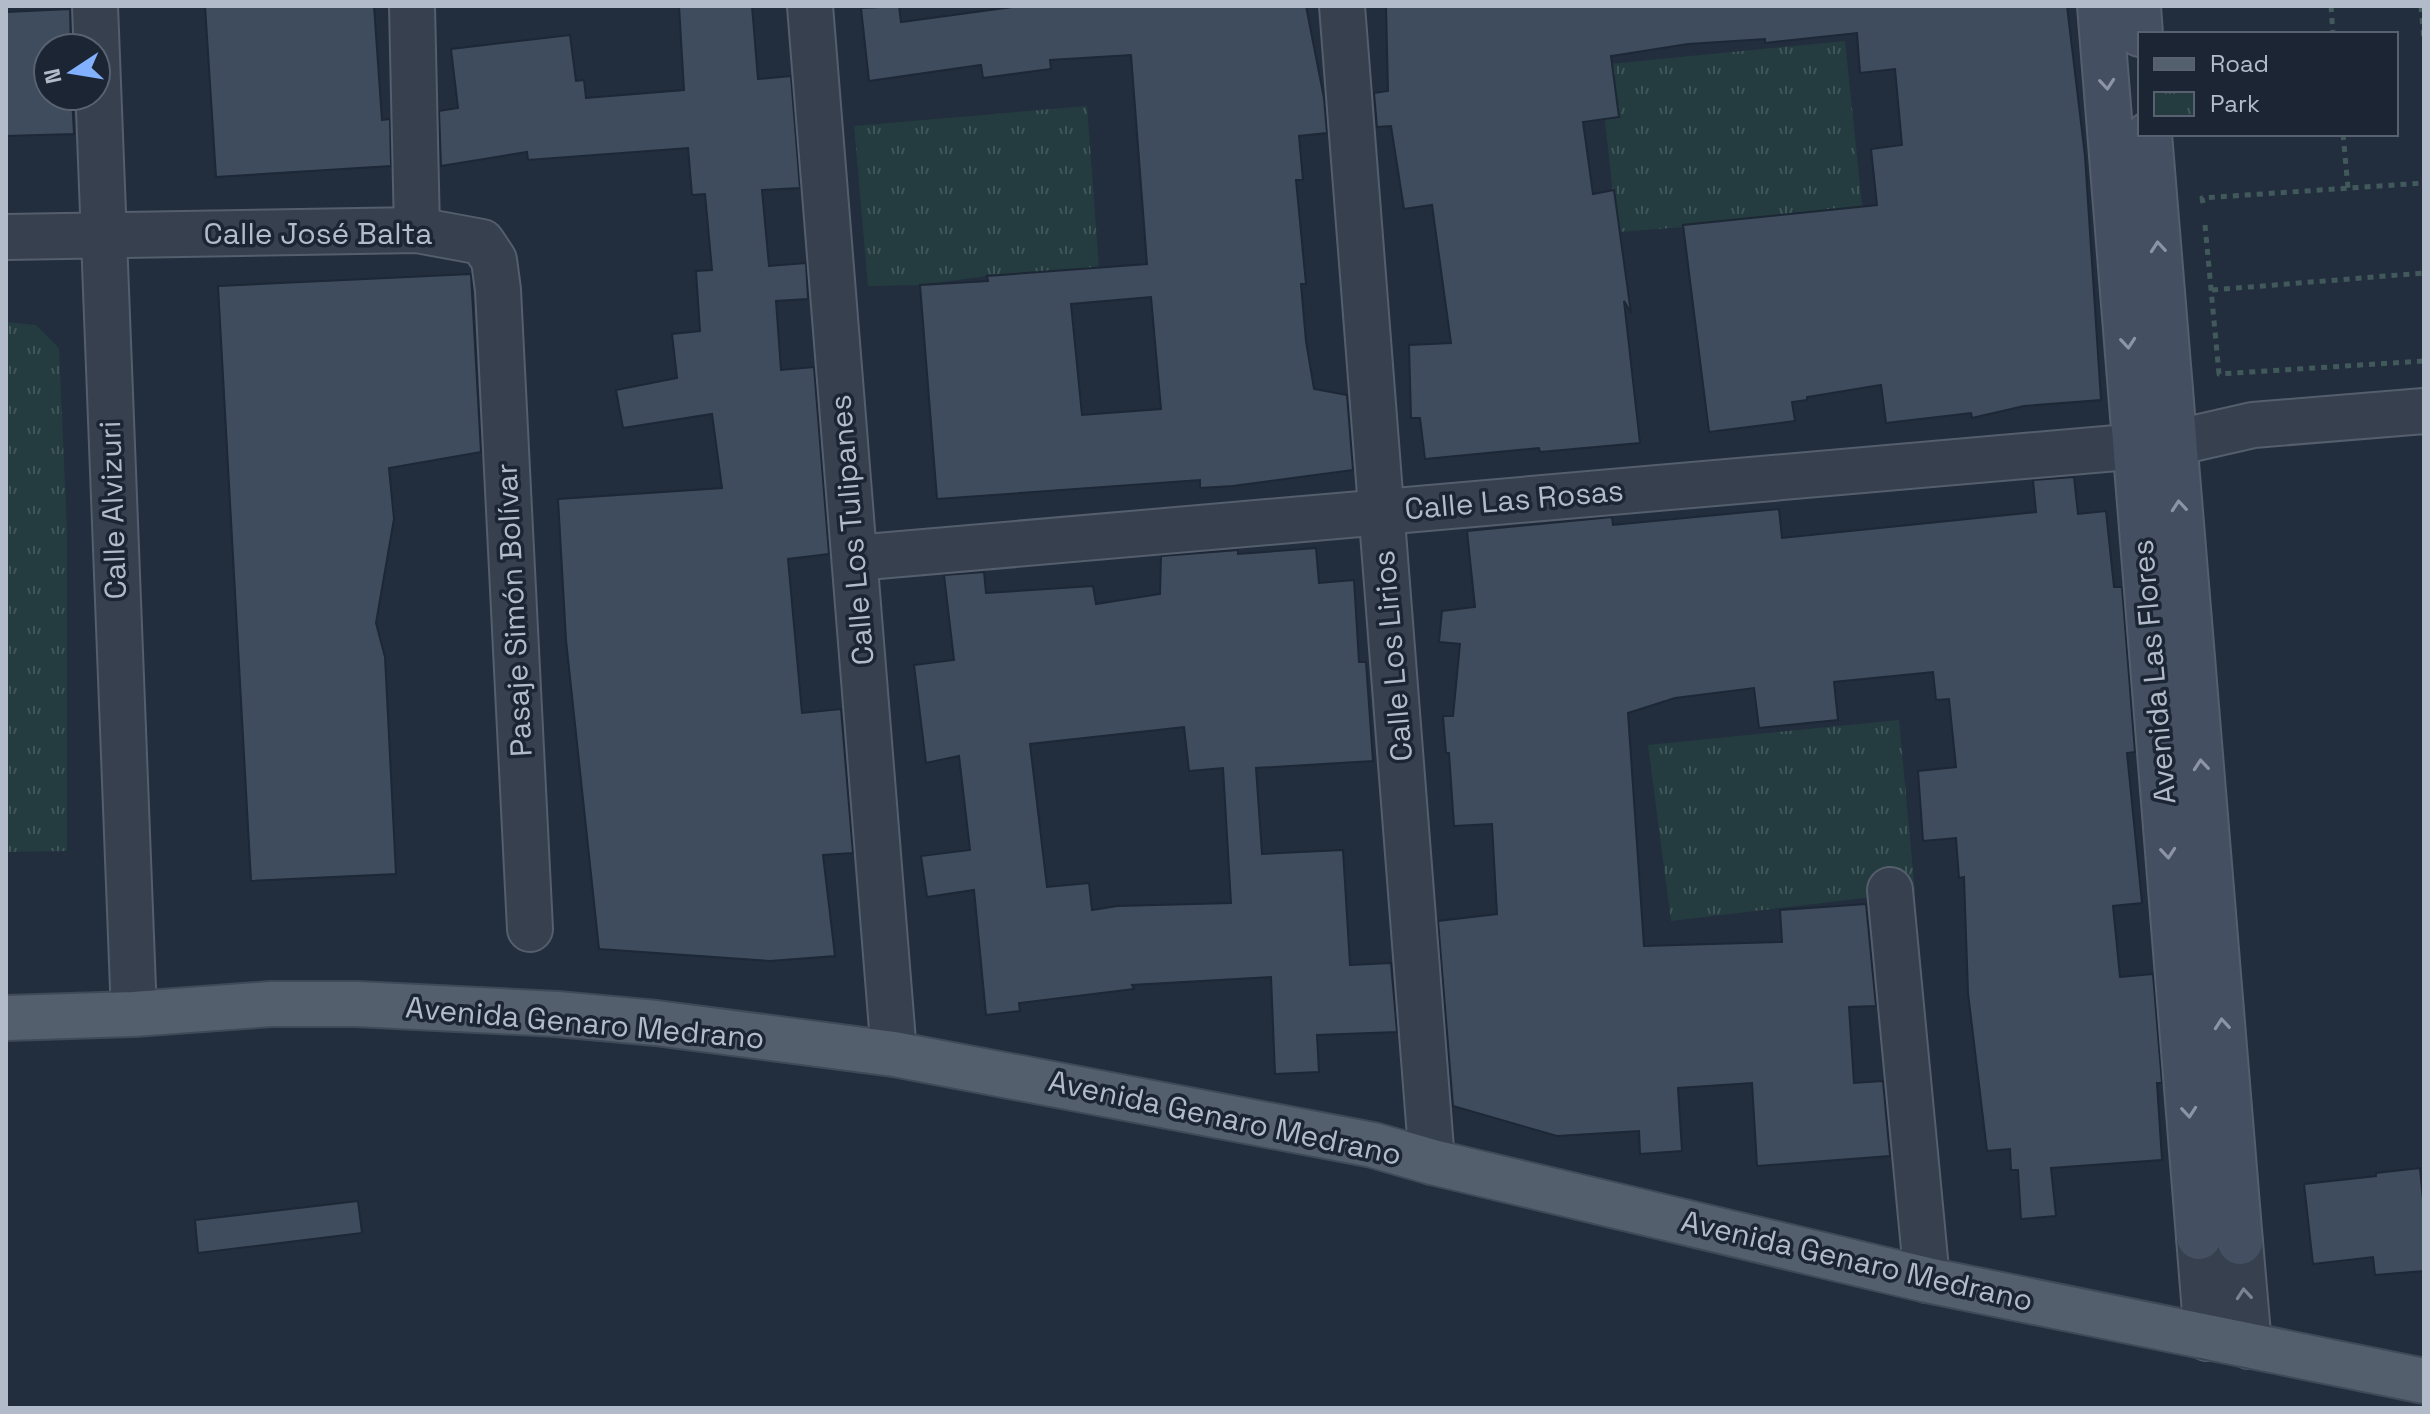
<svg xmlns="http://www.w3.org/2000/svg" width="2430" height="1414" viewBox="0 0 2430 1414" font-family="'Space Grotesk',sans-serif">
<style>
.park{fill:url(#park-tufts)}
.building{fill:#3e4c5e;stroke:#1d2735;stroke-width:2;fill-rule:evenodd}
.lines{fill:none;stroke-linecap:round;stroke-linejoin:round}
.street-casing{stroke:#545e6c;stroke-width:48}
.secondary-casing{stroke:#545e6c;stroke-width:48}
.primary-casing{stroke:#3f4957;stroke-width:48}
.path{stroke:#42595c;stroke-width:5;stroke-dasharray:6 6;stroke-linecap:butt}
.street{stroke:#36404e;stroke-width:44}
.secondary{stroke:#444f62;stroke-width:44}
.primary{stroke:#545f6e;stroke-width:44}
.oneway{stroke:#8c95a6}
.oneway2{stroke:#7a8492}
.labels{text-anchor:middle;stroke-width:7;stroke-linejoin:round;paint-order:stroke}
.street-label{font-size:30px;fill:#b2bbca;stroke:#1b2533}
</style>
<defs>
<pattern id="park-tufts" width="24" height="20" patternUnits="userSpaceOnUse" patternTransform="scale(2)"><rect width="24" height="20" fill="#243c3f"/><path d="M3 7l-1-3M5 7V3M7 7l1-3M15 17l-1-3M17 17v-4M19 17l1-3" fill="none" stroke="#415659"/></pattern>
</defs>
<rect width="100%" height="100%" fill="#222e3e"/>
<g class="park">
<path d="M 1845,41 L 1863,214 L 1617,232 L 1599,65 Z"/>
<path d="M 1087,106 L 1099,268 L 987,276 L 920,285 L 868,286 L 854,126 Z"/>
<path d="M 6,322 L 36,325 L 59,348 L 67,532 L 67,851 L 6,852 Z"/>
<path d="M 1899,720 L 1915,892 L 1671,921 L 1648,745 Z"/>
</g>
<g class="building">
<path d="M 205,6 L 374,6 L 382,120 L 390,119 L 391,166 L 216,177 Z"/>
<path d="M 679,6 L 752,6 L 758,79 L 791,76 L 800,188 L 762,190 L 769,266 L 806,263 L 808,299 L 776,301 L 781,370 L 814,367 L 829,554 L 788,559 L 802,713 L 841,709 L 853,853 L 823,855 L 835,956 L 770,961 L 599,949 L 566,640 L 558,499 L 722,488 L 712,414 L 623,428 L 616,390 L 677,378 L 672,334 L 700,331 L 696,271 L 712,270 L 705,194 L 692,195 L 688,148 L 528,160 L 527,152 L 441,166 L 439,111 L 458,108 L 451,49 L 570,35 L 576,81 L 584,80 L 586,98 L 684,90 Z"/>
<path d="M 899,6 L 901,22 L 1019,6 L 1306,6 L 1324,98 L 1327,133 L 1299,136 L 1303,180 L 1296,180 L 1306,284 L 1301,284 L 1306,341 L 1314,389 L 1347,395 L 1353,470 L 1233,486 L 1200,488 L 1200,480 L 937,499 L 920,285 L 988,281 L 987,276 L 1147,264 L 1131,55 L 1050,60 L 1051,69 L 983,78 L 981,65 L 869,81 L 861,8 ZM 1151,297 L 1161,409 L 1082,415 L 1071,304 Z"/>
<path d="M 1386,6 L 2067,6 L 2085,156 L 2101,400 L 2024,406 L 1972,418 L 1971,413 L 1886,423 L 1881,385 L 1807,397 L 1807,400 L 1792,402 L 1795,421 L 1709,432 L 1683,225 L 1877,205 L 1871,149 L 1902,145 L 1895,69 L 1860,73 L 1857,33 L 1765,43 L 1765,39 L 1688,44 L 1611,56 L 1619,117 L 1583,122 L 1593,194 L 1614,190 L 1631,313 L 1624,301 L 1640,443 L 1540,452 L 1539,448 L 1425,459 L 1420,418 L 1411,418 L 1409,345 L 1451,343 L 1432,205 L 1404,209 L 1391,126 L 1377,127 L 1374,93 L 1388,91 Z"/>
<path d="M 70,9 L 71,48 L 48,48 L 48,96 L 72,96 L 74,134 L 6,136 L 6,12 Z"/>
<path d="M 471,274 L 481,452 L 389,468 L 394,519 L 376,623 L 385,657 L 396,874 L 251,881 L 218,286 Z"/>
<path d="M 2074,477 L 2078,514 L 2106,511 L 2114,587 L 2122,587 L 2135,752 L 2127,753 L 2142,903 L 2113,906 L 2120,977 L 2153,974 L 2162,1083 L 2157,1083 L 2162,1160 L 2051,1168 L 2056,1216 L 2021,1219 L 2018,1170 L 2011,1170 L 2010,1149 L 1987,1151 L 1968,993 L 1964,877 L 1959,878 L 1956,838 L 1923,841 L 1918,771 L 1956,767 L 1949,699 L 1936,700 L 1933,672 L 1834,682 L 1838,720 L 1759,728 L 1754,688 L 1675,698 L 1628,713 L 1644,946 L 1782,942 L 1780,910 L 1866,904 L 1876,1006 L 1849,1007 L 1854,1083 L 1883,1081 L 1890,1156 L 1757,1166 L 1752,1083 L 1678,1088 L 1682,1151 L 1640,1154 L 1639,1131 L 1557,1136 L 1453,1106 L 1438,921 L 1497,914 L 1492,824 L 1454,826 L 1449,753 L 1446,753 L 1443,716 L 1453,716 L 1460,644 L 1439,642 L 1442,611 L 1475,607 L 1467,531 L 1612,517 L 1613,525 L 1779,509 L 1782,538 L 2036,512 L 2033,480 Z"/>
<path d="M 1316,548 L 1319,583 L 1354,580 L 1359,662 L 1366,662 L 1373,761 L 1256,768 L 1262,854 L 1343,850 L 1350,965 L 1391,963 L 1397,1032 L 1317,1035 L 1319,1072 L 1275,1074 L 1271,977 L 1132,985 L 1134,989 L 1019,1003 L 1020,1011 L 986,1015 L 974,890 L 927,897 L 921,856 L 970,850 L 959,756 L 926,763 L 914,665 L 954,660 L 944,575 L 984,572 L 986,593 L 1093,586 L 1096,604 L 1160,594 L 1161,556 L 1238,550 L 1238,554 ZM 1184,727 L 1189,771 L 1223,768 L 1231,903 L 1117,906 L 1092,910 L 1089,883 L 1047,887 L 1030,744 Z"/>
<path d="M 2420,1168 L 2424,1211 L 2424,1271 L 2375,1275 L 2373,1257 L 2313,1264 L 2304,1184 L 2376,1176 L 2376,1173 Z"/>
<path d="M 358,1201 L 362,1233 L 198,1253 L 195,1220 Z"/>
</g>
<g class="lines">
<defs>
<g id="street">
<path d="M 95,6 L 134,1014"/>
<path d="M 412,6 L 417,230"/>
<path d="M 810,6 L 894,1054"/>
<path d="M 1342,6 L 1432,1162"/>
<path d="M 6,237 L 417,230 L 482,242 L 494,260 L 498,290 L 530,929"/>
<path d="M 855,558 L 2174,443 L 2253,425 L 2424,411"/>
<path d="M 1890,890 L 1927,1280"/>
<path d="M 2199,1237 L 2207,1338"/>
<path d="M 2240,1242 L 2249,1346"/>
</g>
<g id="secondary">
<path d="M 2100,6 L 2199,1237"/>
<path d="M 2138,6 L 2140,34"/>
<path d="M 2149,134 L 2240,1242"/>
</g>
<path id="primary" d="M 6,1018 L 134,1014 L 271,1004 L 357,1004 L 557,1014 L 656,1023 L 894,1054 L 1373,1145 L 1432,1162 L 1927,1280 L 2424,1381"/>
</defs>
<use href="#street" class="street-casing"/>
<use href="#secondary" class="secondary-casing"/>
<use href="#primary" class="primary-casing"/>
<g class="path">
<path d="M 2331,6 L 2333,34"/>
<path d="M 2421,6 L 2424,41"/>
<path d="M 2343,134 L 2348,188"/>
<path d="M 2203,203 L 2202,198 L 2424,183"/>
<path d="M 2205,225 L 2219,374 L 2424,361"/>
<path d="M 2212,290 L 2424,273"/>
</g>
<use href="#street" class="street"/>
<use href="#secondary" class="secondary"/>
<use href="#primary" class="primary"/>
</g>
<defs><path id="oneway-chevron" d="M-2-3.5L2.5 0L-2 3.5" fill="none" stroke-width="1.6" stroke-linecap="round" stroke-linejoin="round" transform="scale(2)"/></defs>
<g class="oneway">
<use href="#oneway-chevron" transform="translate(2107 84) rotate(85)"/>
<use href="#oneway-chevron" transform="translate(2158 247) rotate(-95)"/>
<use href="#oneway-chevron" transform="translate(2128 343) rotate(85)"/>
<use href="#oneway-chevron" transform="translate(2179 506) rotate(-95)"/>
<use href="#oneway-chevron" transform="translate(2201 765) rotate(-95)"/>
<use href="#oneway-chevron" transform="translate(2168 853) rotate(85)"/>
<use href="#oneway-chevron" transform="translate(2222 1024) rotate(-95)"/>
<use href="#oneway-chevron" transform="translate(2189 1112) rotate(85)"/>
</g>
<use class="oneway2" href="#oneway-chevron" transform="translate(2244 1294) rotate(-95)"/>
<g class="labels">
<g class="street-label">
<text x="318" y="244">Calle José Balta</text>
<text transform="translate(1514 500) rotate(-5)" y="10">Calle Las Rosas</text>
<text transform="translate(113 510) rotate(-92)" y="10">Calle Alvizuri</text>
<text transform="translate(852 530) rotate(-95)" y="10">Calle Los Tulipanes</text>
<text transform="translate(514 610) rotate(-93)" y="10">Pasaje Simón Bolívar</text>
<text transform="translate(1393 656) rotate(-95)" y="10">Calle Los Lirios</text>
<text transform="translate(2154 672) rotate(-95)" y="10">Avenida Las Flores</text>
<text transform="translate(585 1023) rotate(5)" y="10">Avenida Genaro Medrano</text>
<text transform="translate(1225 1118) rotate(12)" y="10">Avenida Genaro Medrano</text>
<text transform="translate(1857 1261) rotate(13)" y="10">Avenida Genaro Medrano</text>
</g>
</g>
<rect width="2430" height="1414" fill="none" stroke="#b2bbca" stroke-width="16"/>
<rect x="2138" y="32" width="260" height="104" fill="#1b2533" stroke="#57616f" stroke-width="2"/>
<rect x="2154" y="58" width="40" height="12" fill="#545f6e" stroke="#57616f" stroke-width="2"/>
<text x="2210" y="72" font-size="24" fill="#b2bbca">Road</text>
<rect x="2154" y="92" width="40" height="24" fill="url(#park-tufts)" stroke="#57616f" stroke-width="2"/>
<text x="2210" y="112" font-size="24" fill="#b2bbca">Park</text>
<g transform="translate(72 72) rotate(258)"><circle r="38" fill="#1b2533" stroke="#57616f" stroke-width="2"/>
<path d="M0-6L14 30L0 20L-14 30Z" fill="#82b2ff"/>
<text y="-12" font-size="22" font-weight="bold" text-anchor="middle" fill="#b2bbca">N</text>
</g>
</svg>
